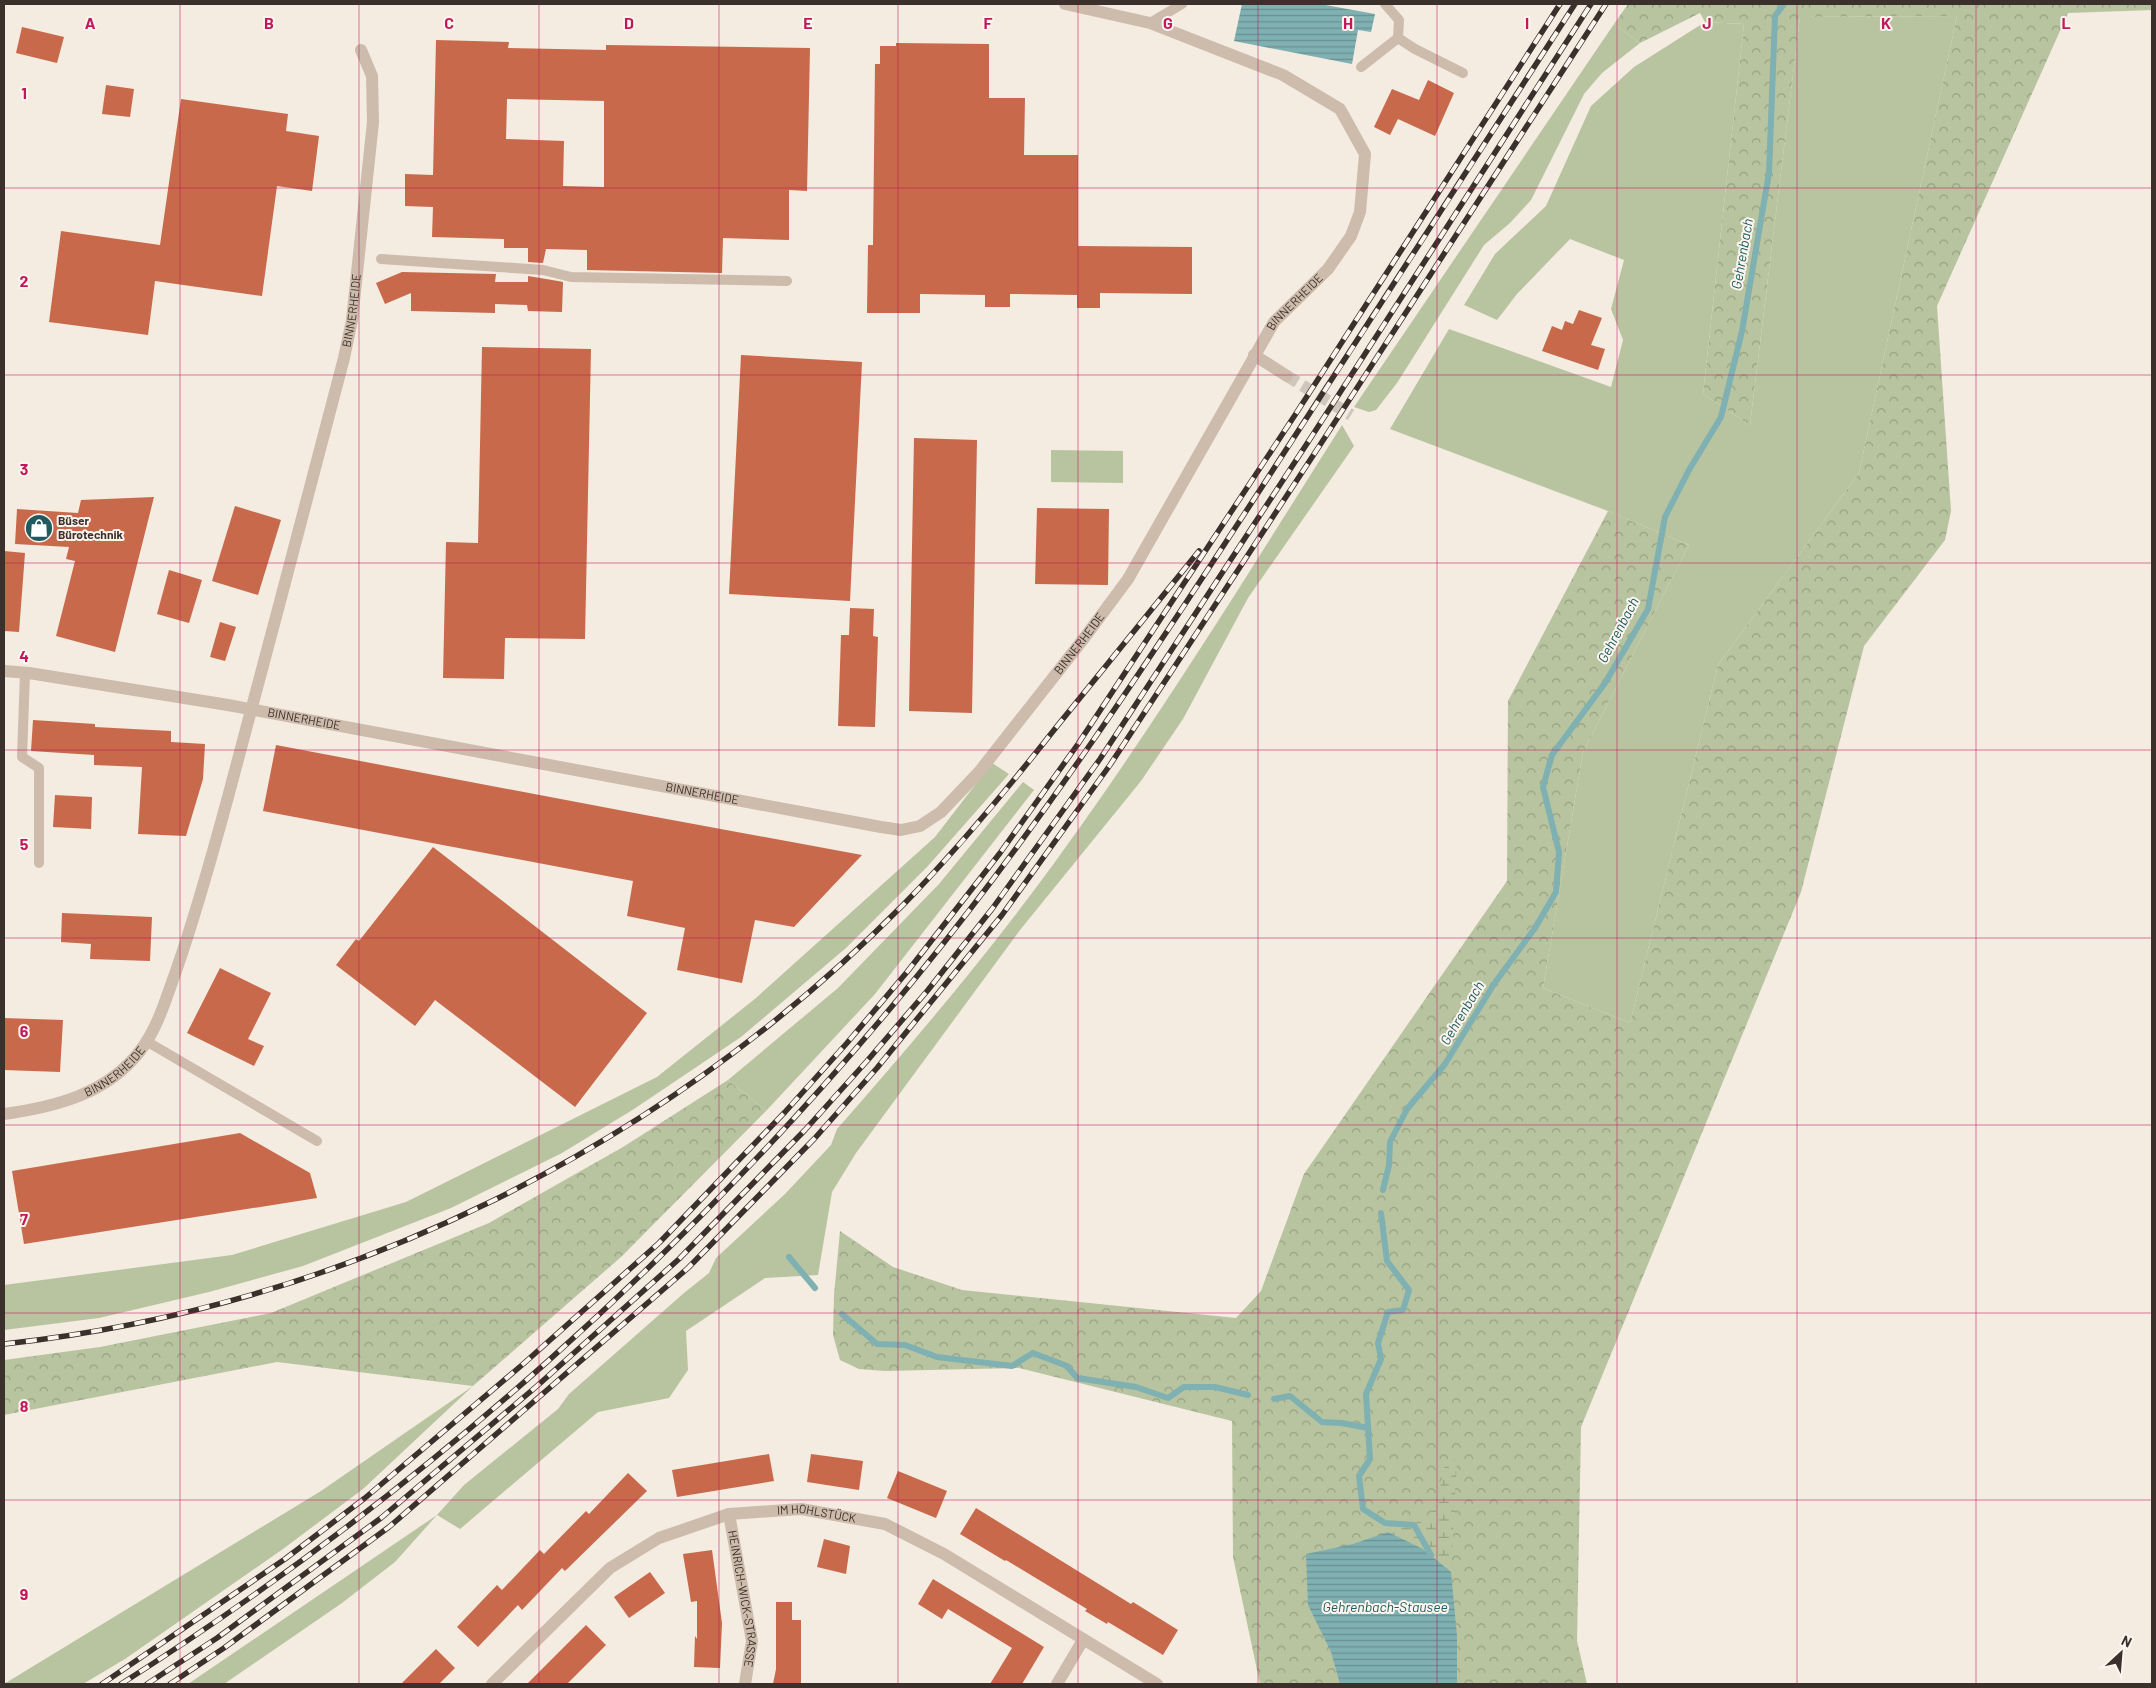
<svg xmlns="http://www.w3.org/2000/svg" width="2156" height="1688" viewBox="0 0 2156 1688" font-family="Barlow,sans-serif">
<style>
.grass{fill:#b8c4a0}
.forest{fill:url(#forest-crowns)}
.wetland{fill:url(#wetland-marsh)}
.water{fill:url(#water-rules)}
.lines{fill:none;stroke-linecap:round;stroke-linejoin:round}
.stream{stroke:#7fb0b2;stroke-width:6}
.building{fill:#c8694b;fill-rule:evenodd}
.street-tunnel{stroke:#cfc6bd;stroke-width:12;stroke-dasharray:12 6;stroke-linecap:butt}
.lane{stroke:#cdbbac;stroke-width:10}
.street{stroke:#cdbbac;stroke-width:12}
.rail-casing{stroke:#3b302b;stroke-width:5.5}
.rail{stroke:#fbf5ee;stroke-width:4;stroke-dasharray:11;stroke-linecap:butt}
.grid{fill:none;stroke:#c2185b;stroke-width:1;stroke-opacity:0.55}
.labels{text-anchor:middle;stroke-width:4;stroke-linejoin:round;paint-order:stroke}
.street-label{font-size:12px;fill:#3b302b;stroke:#fbf5ee}
.poi-label{font-size:12px;font-weight:bold;fill:#3b302b;stroke:#fbf5ee;text-anchor:start}
.water-label{font-size:14px;font-style:italic;fill:#1f5a5e;stroke:#fbf5ee}
.grid-label{font-size:16px;text-anchor:middle;font-weight:bold;fill:#c2185b;stroke:#fbf5ee;stroke-width:4;stroke-linejoin:round;paint-order:stroke}
</style>
<defs>
<pattern id="forest-crowns" width="20" height="18" patternUnits="userSpaceOnUse" patternTransform="scale(1.25)"><rect width="20" height="18" fill="#b8c4a0"/><path d="M2 6a3 3 0 1 1 6 0M12 15a3 3 0 1 1 6 0" fill="none" stroke="#97a083"/></pattern>
<pattern id="wetland-marsh" width="20" height="14" patternUnits="userSpaceOnUse" patternTransform="scale(1.25)"><rect width="20" height="14" fill="#b8c4a0"/><path d="M1 5h8M5 5V1M11 12h8M15 12V8" fill="none" stroke="#97a083"/></pattern>
<pattern id="water-rules" width="6" height="5" patternUnits="userSpaceOnUse" patternTransform="scale(1.25)"><rect width="6" height="5" fill="#7fb0b2"/><path d="M0 2.5h6" fill="none" stroke="#699091"/></pattern>
</defs>
<rect width="100%" height="100%" fill="#f4ebe1"/>
<g class="grass">
<path d="M 1957,16 L 1859,473 L 1718,665 L 1630,1023 L 1543,988 L 1583,752 L 1689,545 L 1608,511 L 1390,429 L 1449,329 L 1611,387 L 1623,340 L 1611,309 L 1624,260 L 1570,239 L 1517,294 L 1497,320 L 1464,305 L 1495,254 L 1546,206 L 1591,106 L 1634,67 L 1705,22 L 1744,24 L 1703,394 L 1750,425 L 1800,17 Z"/>
<path d="M 1614,24 L 1640,43 L 1602,73 L 1584,94 L 1531,200 L 1510,223 L 1484,245 L 1397,383 L 1376,410 L 1369,412 L 1354,407 Z"/>
<path d="M 1342,425 L 1354,446 L 1248,598 L 1183,719 L 1141,781 L 1020,930 L 856,1153 L 832,1192 L 818,1275 L 765,1278 L 686,1331 L 688,1370 L 669,1398 L 598,1412 L 460,1529 L 437,1515 L 395,1562 L 342,1603 L 224,1684 L 188,1684 L 437,1515 L 464,1485 L 558,1409 L 569,1394 L 684,1293 L 709,1273 L 716,1258 L 785,1194 L 831,1145 L 837,1129 C 917,1038 995,946 1065,848 C 1164,711 1252,567 1342,425 Z"/>
<path d="M 1051,450 L 1123,451 L 1123,483 L 1051,482 Z"/>
<path d="M 992,763 L 1009,774 L 927,867 L 846,948 L 741,1037 L 634,1109 L 562,1153 L 451,1208 L 303,1266 L 209,1292 L 99,1318 L 4,1330 L 4,1285 L 232,1255 L 406,1202 L 657,1077 L 756,998 L 935,837 Z"/>
<path d="M 1023,782 L 1034,790 L 875,994 L 766,1111 L 728,1080 L 838,988 L 939,884 Z"/>
<path d="M 473,1386 L 363,1489 L 283,1549 L 125,1659 L 83,1684 L 4,1684 L 321,1491 Z"/>
</g>
<g class="forest">
<path d="M 1628,4 L 2152,4 L 2152,10 L 2068,13 L 1937,306 L 1951,511 L 1945,540 L 1864,646 L 1801,892 L 1581,1427 L 1577,1641 L 1587,1684 L 1260,1684 L 1233,1557 L 1232,1421 L 1019,1368 L 885,1371 L 859,1369 L 840,1360 L 833,1335 L 834,1295 L 840,1231 L 893,1267 L 962,1290 L 1236,1318 L 1261,1291 L 1304,1174 L 1507,881 L 1508,701 L 1608,511 L 1689,545 L 1583,752 L 1543,988 L 1630,1023 L 1718,665 L 1859,473 L 1957,16 L 1800,17 L 1750,425 L 1703,394 L 1744,24 L 1705,22 L 1700,13 L 1640,43 L 1614,24 Z"/>
<path d="M 728,1080 L 766,1111 L 621,1257 L 473,1386 L 277,1362 L 4,1415 L 4,1360 L 100,1347 L 271,1313 L 489,1223 L 623,1147 Z"/>
</g>
<path class="wetland" d="M 1457,1459 L 1451,1572 L 1423,1549 L 1388,1532 L 1424,1522 L 1435,1508 L 1446,1461 Z"/>
<g class="water">
<path d="M 1242,4 L 1320,4 L 1375,14 L 1371,32 L 1358,30 L 1352,64 L 1234,41 Z"/>
<path d="M 1388,1532 L 1423,1549 L 1451,1572 L 1457,1636 L 1457,1684 L 1340,1684 L 1331,1652 L 1308,1605 L 1306,1554 L 1353,1544 Z"/>
</g>
<g class="lines">
<g class="stream">
<path d="M 1383,1190 L 1389,1165 L 1390,1142 L 1407,1109 L 1445,1064 L 1494,984 L 1535,928 L 1556,892 L 1559,852 L 1543,787 L 1552,755 L 1605,683 L 1648,609 L 1665,517 L 1689,470 L 1721,417 L 1742,331 L 1769,173 L 1775,16 L 1784,4"/>
<path d="M 1381,1213 L 1387,1261 L 1409,1290 L 1403,1310 L 1388,1312 L 1378,1343 L 1381,1359 L 1366,1394 L 1370,1459 L 1359,1476 L 1363,1509 L 1385,1523 L 1414,1525 L 1431,1555"/>
<path d="M 789,1257 L 815,1288"/>
<path d="M 842,1314 L 877,1344 L 905,1345 L 937,1357 L 1012,1366 L 1033,1353 L 1067,1366 L 1077,1378 L 1136,1387 L 1168,1398 L 1184,1387 L 1215,1387 L 1248,1395"/>
<path d="M 1274,1399 L 1290,1396 L 1322,1422 L 1342,1423 L 1368,1428"/>
</g>
</g>
<g class="building">
<path d="M 22,27 L 64,37 L 57,63 L 16,53 Z"/>
<path d="M 436,40 L 509,42 L 508,48 L 606,50 L 606,45 L 810,48 L 807,191 L 789,190 L 789,240 L 723,238 L 722,273 L 587,270 L 587,250 L 546,249 L 543,263 L 528,262 L 528,248 L 504,248 L 504,239 L 432,237 L 433,207 L 405,206 L 405,174 L 433,175 ZM 507,99 L 604,101 L 604,187 L 563,186 L 564,141 L 506,139 Z"/>
<path d="M 896,43 L 989,44 L 989,98 L 1025,98 L 1024,155 L 1078,155 L 1078,246 L 1192,247 L 1192,294 L 1100,293 L 1100,308 L 1077,308 L 1077,295 L 1010,294 L 1010,307 L 985,307 L 985,295 L 920,294 L 920,313 L 867,313 L 868,245 L 873,245 L 875,64 L 880,64 L 880,46 L 896,46 Z"/>
<path d="M 1428,80 L 1454,93 L 1435,136 L 1398,119 L 1390,135 L 1374,127 L 1392,89 L 1419,100 Z"/>
<path d="M 106,85 L 134,89 L 130,117 L 102,114 Z"/>
<path d="M 181,99 L 288,114 L 286,131 L 319,136 L 312,191 L 277,186 L 262,296 L 155,281 L 148,335 L 49,322 L 61,231 L 160,245 Z"/>
<path d="M 402,272 L 496,274 L 495,282 L 528,282 L 528,276 L 558,281 L 563,282 L 562,312 L 528,311 L 527,305 L 495,304 L 495,313 L 411,311 L 411,293 L 385,304 L 376,283 Z"/>
<path d="M 1579,310 L 1602,318 L 1591,345 L 1605,349 L 1598,370 L 1542,351 L 1552,326 L 1562,330 L 1565,321 L 1573,324 Z"/>
<path d="M 482,347 L 591,349 L 585,639 L 505,638 L 504,679 L 443,678 L 446,542 L 478,543 Z"/>
<path d="M 741,355 L 862,362 L 850,601 L 729,594 Z"/>
<path d="M 914,438 L 977,440 L 972,713 L 909,711 Z"/>
<path d="M 154,497 L 115,652 L 56,636 L 75,561 L 66,559 L 69,547 L 15,544 L 17,509 L 78,513 L 81,500 Z"/>
<path d="M 235,506 L 281,520 L 258,595 L 212,581 Z"/>
<path d="M 1037,508 L 1109,509 L 1108,585 L 1035,584 Z"/>
<path d="M 4,551 L 25,553 L 19,632 L 4,631 Z"/>
<path d="M 169,570 L 202,580 L 189,623 L 157,614 Z"/>
<path d="M 850,608 L 874,609 L 873,636 L 878,637 L 875,727 L 838,726 L 841,635 L 849,635 Z"/>
<path d="M 220,622 L 236,627 L 225,661 L 210,657 Z"/>
<path d="M 33,720 L 95,724 L 95,727 L 171,731 L 171,742 L 205,744 L 203,779 L 186,836 L 138,834 L 142,767 L 94,765 L 94,755 L 31,751 Z"/>
<path d="M 276,745 L 645,815 L 862,855 L 794,927 L 755,920 L 742,983 L 677,970 L 685,928 L 627,916 L 633,881 L 263,811 Z"/>
<path d="M 55,795 L 92,797 L 91,829 L 53,827 Z"/>
<path d="M 433,847 L 647,1013 L 575,1107 L 435,1000 L 415,1026 L 336,965 L 356,939 L 359,941 Z"/>
<path d="M 62,913 L 152,917 L 150,961 L 90,959 L 91,944 L 61,942 Z"/>
<path d="M 220,968 L 271,993 L 248,1039 L 264,1046 L 254,1066 L 187,1033 Z"/>
<path d="M 4,1018 L 63,1020 L 60,1072 L 4,1070 Z"/>
<path d="M 240,1133 L 310,1173 L 317,1198 L 24,1244 L 12,1171 Z"/>
<path d="M 769,1454 L 774,1481 L 677,1497 L 672,1470 Z"/>
<path d="M 811,1454 L 863,1461 L 859,1490 L 807,1482 Z"/>
<path d="M 898,1471 L 947,1491 L 936,1518 L 887,1498 Z"/>
<path d="M 628,1473 L 647,1491 L 565,1571 L 562,1568 L 522,1610 L 518,1605 L 478,1647 L 457,1627 L 497,1585 L 502,1590 L 540,1550 L 544,1554 L 586,1511 L 589,1514 Z"/>
<path d="M 976,1508 L 1131,1604 L 1133,1602 L 1178,1630 L 1163,1655 L 1108,1622 L 1107,1624 L 1085,1611 L 1087,1609 L 1006,1560 L 1005,1561 L 960,1534 Z"/>
<path d="M 824,1539 L 850,1546 L 846,1574 L 817,1567 Z"/>
<path d="M 712,1550 L 722,1623 L 720,1668 L 694,1667 L 695,1636 L 697,1639 L 697,1601 L 691,1602 L 683,1554 Z"/>
<path d="M 650,1572 L 665,1593 L 629,1618 L 614,1597 Z"/>
<path d="M 933,1579 L 1044,1647 L 1022,1684 L 990,1684 L 1012,1648 L 948,1609 L 942,1619 L 918,1604 Z"/>
<path d="M 776,1602 L 792,1602 L 792,1620 L 801,1620 L 801,1684 L 773,1684 L 776,1669 Z"/>
<path d="M 586,1625 L 606,1645 L 567,1684 L 527,1684 Z"/>
<path d="M 436,1649 L 455,1668 L 439,1684 L 401,1684 Z"/>
</g>
<g class="lines">
<path class="street-tunnel" d="M 1287,376 L 1351,415"/>
<g class="lane">
<path d="M 1150,23 L 1182,4"/>
<path d="M 1398,38 L 1415,49 L 1463,73"/>
<path d="M 1361,67 L 1398,38 L 1399,20 L 1385,4"/>
<path d="M 381,259 L 543,270 L 571,277 L 787,281"/>
<path d="M 25,673 L 22,757 L 39,768 L 39,863"/>
<path d="M 146,1041 L 317,1141"/>
</g>
<g class="street">
<path d="M 1254,355 L 1287,376"/>
<path id="s1" d="M 4,671 L 29,673 L 228,705 L 881,827 L 901,830 L 920,826 L 941,812 L 979,772 L 1085,637 L 1128,579 L 1274,322 L 1328,269 L 1351,236 L 1360,212 L 1365,154 L 1340,109 L 1283,75 L 1150,23 L 1065,4"/>
<path id="s2" d="M 4,1114 C 55,1107 107,1094 140,1051 C 158,1028 166,998 176,971 C 196,914 212,856 228,797 C 267,651 306,504 344,358 L 352,320 L 373,122 L 372,76 L 361,50"/>
<path id="s3" d="M 729,1514 L 752,1641 L 745,1684"/>
<path id="s4" d="M 492,1684 L 610,1568 L 659,1538 L 729,1514 L 801,1509 L 885,1524 L 944,1554 L 1157,1684"/>
<path d="M 1057,1684 L 1083,1640"/>
</g>
<defs>
<g id="rail">
<path d="M 4,1344 C 344,1307 662,1148 903,905 C 958,849 1009,787 1058,725 C 1105,667 1152,609 1199,551"/>
<path d="M 102,1684 L 285,1559 L 365,1498 L 522,1365 L 659,1243 L 785,1112 L 847,1043 L 907,972 L 1000,853 L 1078,744 L 1295,415 L 1560,4"/>
<path d="M 121,1684 C 422,1493 692,1251 918,975 C 1042,823 1149,660 1256,496 C 1363,332 1469,168 1575,4"/>
<path d="M 147,1684 L 217,1638 L 381,1518 L 537,1386 L 679,1259 L 805,1130 L 867,1061 L 928,990 L 992,909 L 1100,759 L 1310,439 L 1591,4"/>
<path d="M 170,1684 L 224,1648 L 389,1527 L 688,1268 L 815,1138 L 877,1068 L 1002,915 L 1110,765 L 1320,445 L 1606,4"/>
</g>
</defs>
<use href="#rail" class="rail-casing"/>
<use href="#rail" class="rail"/>
</g>
<path class="grid" d="M 180,4 L 180,1684M 359,4 L 359,1684M 539,4 L 539,1684M 719,4 L 719,1684M 898,4 L 898,1684M 1078,4 L 1078,1684M 1258,4 L 1258,1684M 1437,4 L 1437,1684M 1617,4 L 1617,1684M 1797,4 L 1797,1684M 1976,4 L 1976,1684M 4,188 L 2152,188M 4,375 L 2152,375M 4,563 L 2152,563M 4,750 L 2152,750M 4,938 L 2152,938M 4,1125 L 2152,1125M 4,1313 L 2152,1313M 4,1500 L 2152,1500"/>
<defs>
<symbol id="shop-disc" viewBox="-11 -11 22 22"><circle r="9.5" fill="#1f5a5e" stroke="#fbf5ee"/><path d="M-5-2.5h2.3a2.7 3.5 0 0 1 5.4 0H5L5.5 6h-11ZM-1.5-2.5h3a1.5 2.3 0 0 0-3 0Z" fill="#fff"/></symbol>
</defs>
<g fill-rule="evenodd">
<use href="#shop-disc" x="23" y="512" width="32" height="32"/>
</g>
<g class="labels">
<g class="street-label">
<text dy="4" stroke="none"><textPath href="#s1" startOffset="1579">BINNERHEIDE</textPath></text>
<text dy="4" stroke="none"><textPath href="#s2" startOffset="926">BINNERHEIDE</textPath></text>
<text dy="4" stroke="none"><textPath href="#s1" startOffset="1174">BINNERHEIDE</textPath></text>
<text dy="4" stroke="none"><textPath href="#s1" startOffset="304">BINNERHEIDE</textPath></text>
<text dy="4" stroke="none"><textPath href="#s1" startOffset="709">BINNERHEIDE</textPath></text>
<text dy="4" stroke="none"><textPath href="#s2" startOffset="121">BINNERHEIDE</textPath></text>
<text dy="4" stroke="none"><textPath href="#s4" startOffset="385">IM HOHLSTÜCK</textPath></text>
<text dy="4" stroke="none"><textPath href="#s3" startOffset="86">HEINRICH-WICK-STRASSE</textPath></text>
</g>
<g class="poi-label">
<text x="58" y="525">Büser<tspan x="58" dy="14">Bürotechnik</tspan></text>
</g>
<g class="water-label">
<text transform="translate(1742 254) rotate(-80)" y="5">Gehrenbach</text>
<text transform="translate(1618 630) rotate(-62)" y="5">Gehrenbach</text>
<text transform="translate(1462 1013) rotate(-59)" y="5">Gehrenbach</text>
<text x="1385" y="1612">Gehrenbach-Stausee</text>
</g>
</g>
<g class="grid-label">
<text x="90" y="29">A</text>
<text x="269" y="29">B</text>
<text x="449" y="29">C</text>
<text x="629" y="29">D</text>
<text x="808" y="29">E</text>
<text x="988" y="29">F</text>
<text x="1168" y="29">G</text>
<text x="1348" y="29">H</text>
<text x="1527" y="29">I</text>
<text x="1707" y="29">J</text>
<text x="1886" y="29">K</text>
<text x="2066" y="29">L</text>
<text x="24" y="99">1</text>
<text x="24" y="287">2</text>
<text x="24" y="475">3</text>
<text x="24" y="662">4</text>
<text x="24" y="850">5</text>
<text x="24" y="1037">6</text>
<text x="24" y="1225">7</text>
<text x="24" y="1412">8</text>
<text x="24" y="1600">9</text>
</g>
<rect width="2156" height="1688" fill="none" stroke="#3b302b" stroke-width="10"/>
<g transform="translate(2121 1653) rotate(26)" stroke="#fbf5ee" stroke-width="4" paint-order="stroke">
<path d="M0-4L9 19L0 12L-9 19Z" fill="#3b302b"/>
<text y="-8" font-size="14" font-weight="bold" text-anchor="middle" fill="#3b302b">N</text>
</g>
</svg>
